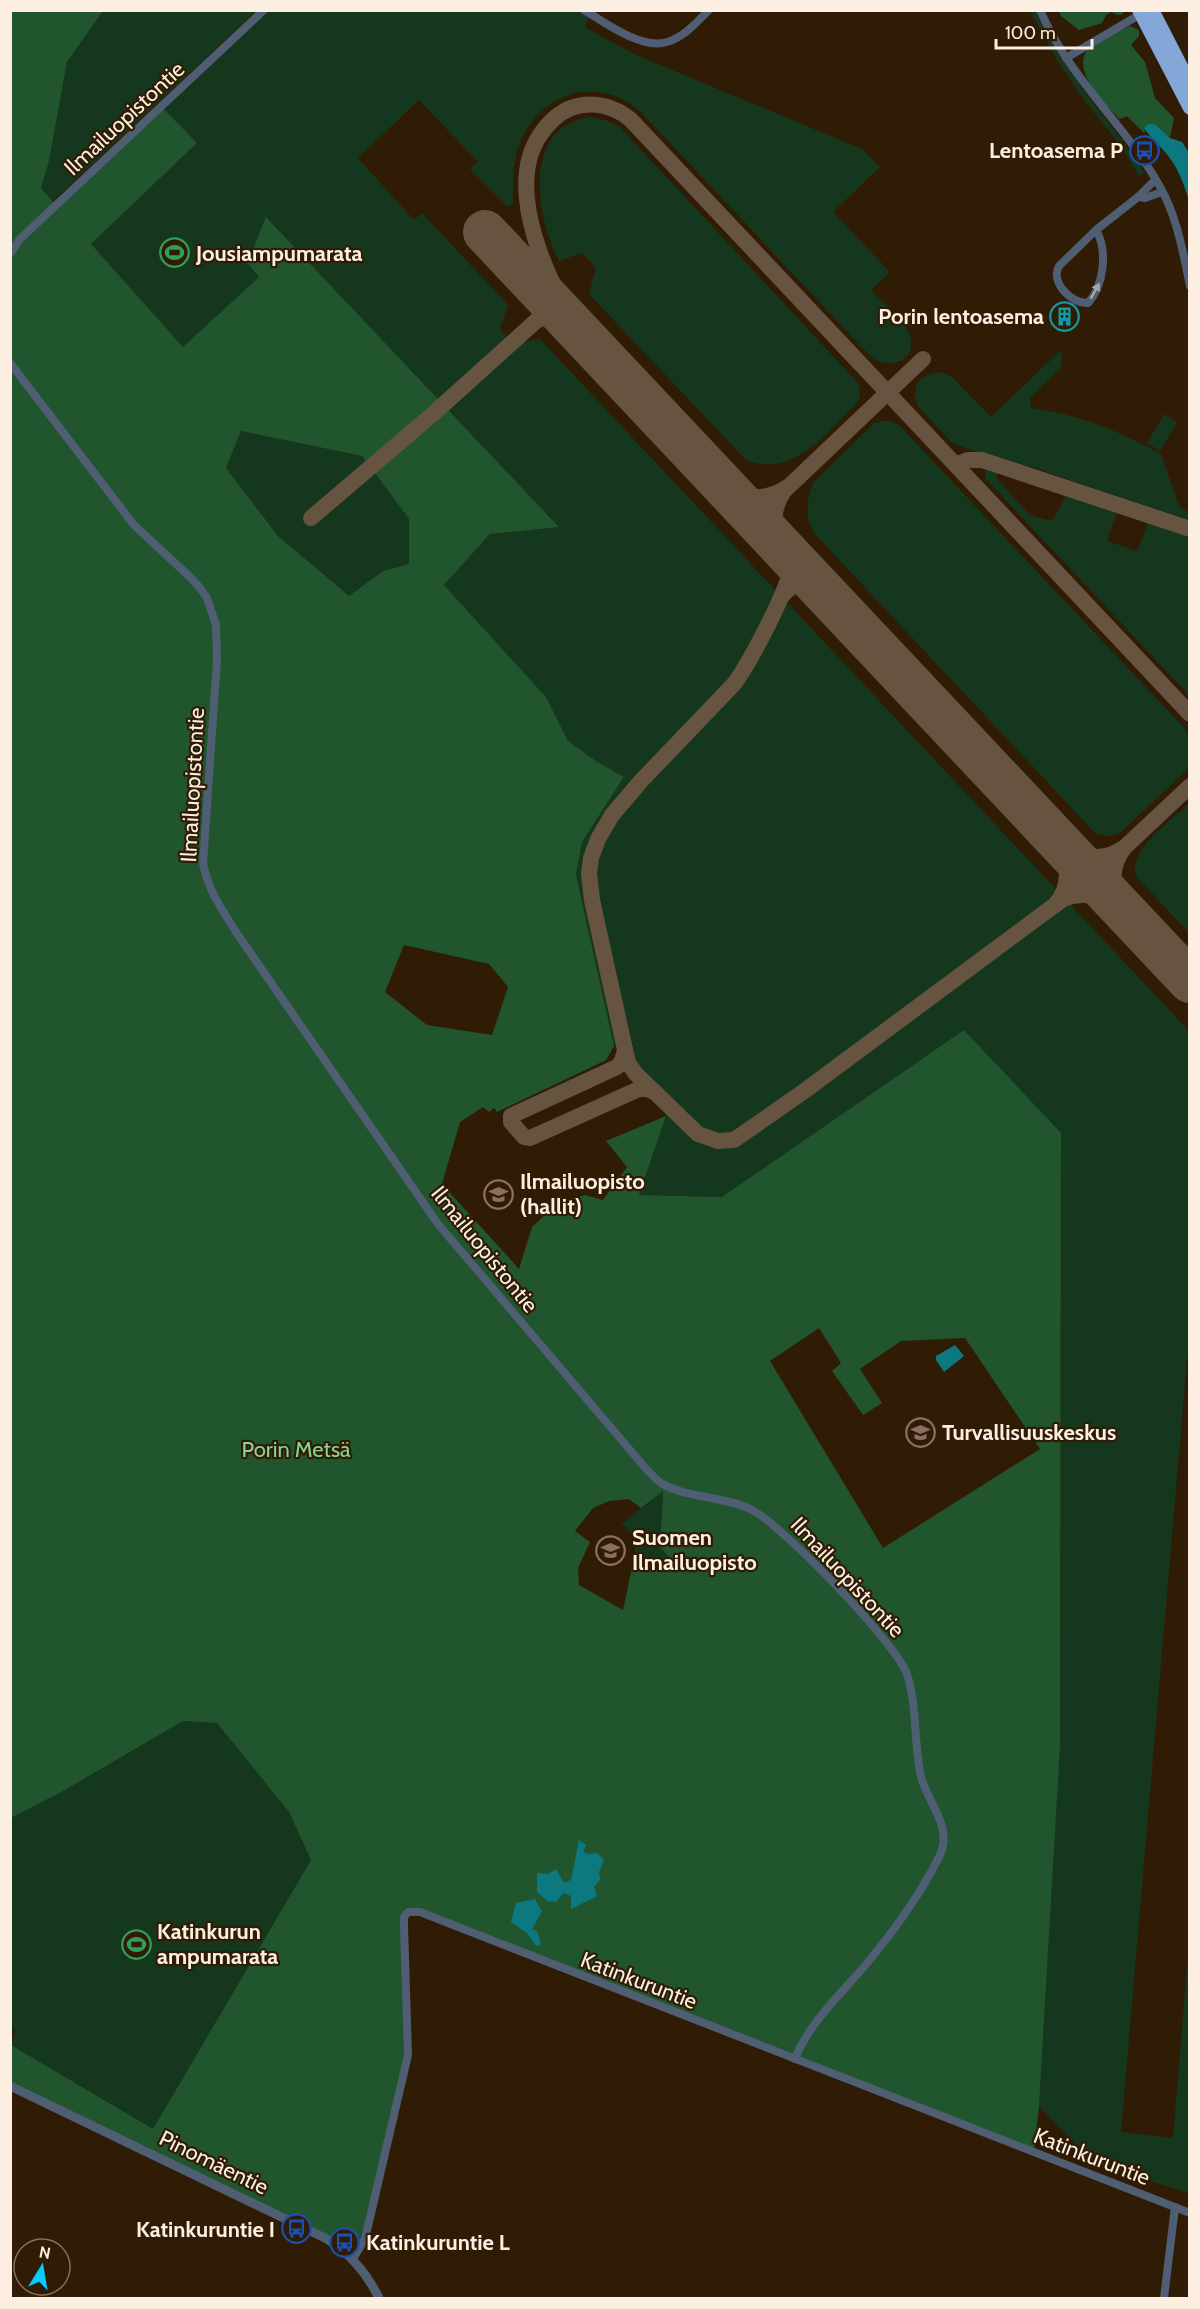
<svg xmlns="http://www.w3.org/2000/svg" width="1200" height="2309" viewBox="0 0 1200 2309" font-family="Cabin,sans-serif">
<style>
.green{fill:#15371d}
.forest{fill:#20552d;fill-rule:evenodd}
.water{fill:#0c7980}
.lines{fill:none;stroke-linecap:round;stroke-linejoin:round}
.taxiway{stroke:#665440;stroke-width:16}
.runway{stroke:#665440;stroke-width:44}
.minor{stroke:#4f5e73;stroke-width:8}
.tertiary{stroke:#4f5e73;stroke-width:9}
.trunk{stroke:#83a7d6;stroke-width:14}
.oneway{fill:#a6a6aa}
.labels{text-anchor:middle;stroke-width:4.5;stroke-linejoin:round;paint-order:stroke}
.street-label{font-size:22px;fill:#fceee0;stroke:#301c05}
.poi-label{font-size:22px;font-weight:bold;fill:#fceee0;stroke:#301c05;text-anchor:start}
.park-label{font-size:22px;fill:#86d394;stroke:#301c05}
</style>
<rect width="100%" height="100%" fill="#301c05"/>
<g class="green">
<path d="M 103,11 L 256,11 L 53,201 L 41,188 L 49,161 L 67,62 Z"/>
<path d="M 266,11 L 584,11 L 590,14 L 585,27 L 634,54 L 862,149 L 880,167 L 833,212 L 890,272 L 871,290 C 883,303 902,317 909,333 C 919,359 892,371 872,358 L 640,111 C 596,73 537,93 518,148 C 512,165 513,185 513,203 L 508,207 L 470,169 L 478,162 L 419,100 L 358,158 L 414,220 L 422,213 L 508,305 L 500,329 L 514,345 L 539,338 L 1189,1031 L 1189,1337 L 1121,2132 L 1173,2138 L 1189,1942 L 1189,2193 L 1094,2164 L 1039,2106 L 1060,1742 L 1061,1133 L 725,1197 L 639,1195 L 666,1116 L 678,1106 L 639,1068 L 628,1045 L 614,1046 L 576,875 L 582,842 L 624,777 L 596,761 L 568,741 L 546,697 L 444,585 L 490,534 L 559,527 L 267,218 L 247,263 L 259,277 L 184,348 L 91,244 L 197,143 L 162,107 Z"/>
<path d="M 1030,11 L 1036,11 C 1061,71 1109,117 1144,172 L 1139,176 L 1121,146 L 1084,100 L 1057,60 Z"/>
<path d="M 590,117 L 608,121 L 620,127 L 859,384 L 860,397 L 857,403 C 825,433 794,479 746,460 L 589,294 L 596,268 L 582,253 L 559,261 C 536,217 521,126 590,117 Z"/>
<path d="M 1061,350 L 1061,368 L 1030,398 L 1031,408 C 1079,414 1119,431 1161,454 L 1179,506 L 1189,513 L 1189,522 L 1036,468 L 997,459 L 952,443 L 918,406 L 915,398 L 916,387 L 919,381 L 927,375 L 939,372 L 946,374 L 953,378 L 991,417 Z"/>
<path d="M 1164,414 L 1177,422 L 1160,451 L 1147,443 Z"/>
<path d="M 882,421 L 891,421 L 899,425 L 1189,733 L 1189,768 L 1120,833 L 1108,836 L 1096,834 L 814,533 C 805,516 806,501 813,483 L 874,423 Z"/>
<path d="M 241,431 L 362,456 L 409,519 L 409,564 L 383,571 L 349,597 L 278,536 L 226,468 Z"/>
<path d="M 990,467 L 999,470 L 996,476 L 1000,482 L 1030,515 L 1052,521 L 1066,496 L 1117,512 L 1107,541 L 1137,551 L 1148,523 L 1189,537 L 1189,695 L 986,479 L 985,470 Z"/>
<path d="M 1189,803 L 1189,933 L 1136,876 C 1127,851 1172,820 1189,803 Z"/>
<path d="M 663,1490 L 660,1546 L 671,1558 L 659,1567 L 644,1570 L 634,1558 L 637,1539 L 622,1524 Z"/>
<path d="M 183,1721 L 217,1723 L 289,1812 L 311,1860 L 153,2130 L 11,2045 L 15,2030 L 10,2028 L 11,1818 L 65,1790 Z"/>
</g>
<g class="forest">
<path d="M 1123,10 L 1123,14 L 1118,15 L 1111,12 L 1106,15 L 1102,23 L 1079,30 L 1061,16 L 1059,11 Z"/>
<path d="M 11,11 L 103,11 L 67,62 L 49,161 L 41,188 L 56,205 L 162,107 L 197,143 L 91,244 L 183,347 L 259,277 L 247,263 L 266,217 L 559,527 L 490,534 L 444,585 L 546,697 L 568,741 L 596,761 L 624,777 L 582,842 L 576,875 L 614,1046 L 606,1060 L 600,1063 L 497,1112 L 494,1108 L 489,1112 L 483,1107 L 460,1122 L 442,1184 L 519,1269 L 532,1227 L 556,1204 L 585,1195 L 603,1200 L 627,1167 L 606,1141 L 666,1116 L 639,1195 L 722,1197 L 964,1030 L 1061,1133 L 1060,1747 L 1039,2106 L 1034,2152 L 420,1912 L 404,1917 L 409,2041 L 365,2238 L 353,2259 L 344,2250 L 11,2082 L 11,2045 L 153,2129 L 311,1860 L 289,1812 L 217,1723 L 183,1721 L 65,1790 L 11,1818 ZM 241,431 L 362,456 L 409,519 L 409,564 L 383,571 L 349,596 L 278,536 L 226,468 ZM 404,945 L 489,964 L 508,987 L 492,1035 L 427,1025 L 385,992 ZM 819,1328 L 841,1363 L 832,1371 L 863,1415 L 882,1403 L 860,1369 L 901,1341 L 965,1338 L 1040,1449 L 883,1548 L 770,1361 ZM 663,1491 L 660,1547 L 670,1558 L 659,1567 L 650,1565 L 644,1569 L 634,1558 L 623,1610 L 579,1585 L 578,1568 L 590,1542 L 575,1531 L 593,1508 L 609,1501 L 629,1499 L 641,1508 Z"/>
<path d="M 1130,26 L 1139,30 L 1139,36 L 1131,45 L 1145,62 L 1155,98 L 1174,118 L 1170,138 L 1155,124 L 1148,124 L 1144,133 L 1127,116 L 1120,119 C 1104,103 1066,66 1092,45 C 1102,37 1118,32 1130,26 Z"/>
</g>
<g class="water">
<path d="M 1148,124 L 1155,124 L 1170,138 L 1182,142 L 1189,153 L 1189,200 C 1184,185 1179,170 1169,157 C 1161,146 1152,140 1144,128 Z"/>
<path d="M 955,1345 L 964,1356 L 944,1372 L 936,1360 L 936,1356 Z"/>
<path d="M 579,1840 L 586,1845 L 583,1852 L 589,1854 L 597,1853 L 604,1860 L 599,1872 L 600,1880 L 594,1887 L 597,1896 L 571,1909 L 571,1896 L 564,1893 L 556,1902 L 548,1901 L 537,1892 L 537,1873 L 548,1874 L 556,1869 L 564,1883 L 571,1880 Z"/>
<path d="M 535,1899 L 542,1911 L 532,1929 L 537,1931 L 541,1944 L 536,1946 L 527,1933 L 511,1922 L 516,1903 Z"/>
</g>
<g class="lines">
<g class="taxiway">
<path d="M 581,333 C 549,285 503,190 540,135 C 548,123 558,113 571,108 C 592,100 615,106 631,120 L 1190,714"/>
<path d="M 923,359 L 784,491 C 773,507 771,526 780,543 C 784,550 790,556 791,564 C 792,584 747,668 733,685 L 641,781 L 612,815 L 598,839 L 591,858 L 589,873 L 592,900 L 628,1063 L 636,1074 L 698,1134 L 718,1141 L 734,1140 L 803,1092 L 1063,899 C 1085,890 1104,897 1123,910"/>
<path d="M 956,465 L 968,460 L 982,460 L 1190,529"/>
<path d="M 719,480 C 739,499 762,503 786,488"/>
<path d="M 311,518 L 434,413 L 536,321 C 549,314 560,317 573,325"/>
<path d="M 782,596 C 794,580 809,583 824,593"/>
<path d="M 1056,839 C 1077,857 1101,865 1125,847 L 1190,786"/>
<path d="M 1055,905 C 1071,887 1070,862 1058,843"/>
<path d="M 1123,910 C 1111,889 1109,868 1124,848"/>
<path d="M 625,1050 L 622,1061 L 617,1067 L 511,1116 L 511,1122 L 524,1137 L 530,1138 L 639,1089 L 647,1089 L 655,1092"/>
</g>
<path class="runway" d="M 485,232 L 1190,981"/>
<g class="minor">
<path d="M 584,10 C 605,23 642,50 667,42 C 684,37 697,22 709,10"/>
<path d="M 1040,10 C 1069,78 1124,123 1159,185 C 1177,216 1183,252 1190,286"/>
<path d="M 1066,58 L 1134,18"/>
<path d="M 1138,197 L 1145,198 L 1162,192"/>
<path d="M 1096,230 C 1108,250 1104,286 1088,303 C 1071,304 1050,282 1059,266 L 1096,230 L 1138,197 L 1155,180"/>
<path d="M 10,254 L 20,239 L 264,10"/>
<path d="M 10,363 L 134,525 L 190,577 L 200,588 L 207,598 L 216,625 L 217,660 L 203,863 C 208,891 223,911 238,935 L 438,1224 L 647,1470 C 652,1474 656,1480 661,1483 C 685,1498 725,1496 752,1510 C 782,1525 896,1643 907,1674 C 917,1706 914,1740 920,1772 C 925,1802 955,1825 939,1857 C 919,1897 891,1935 862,1969 C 838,1997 808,2025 795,2059"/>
<path d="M 353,2259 L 365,2239 L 408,2055 L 404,1926 L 404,1917 L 408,1912 L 420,1912 L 1190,2213"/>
<path d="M 1164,2298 L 1175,2207"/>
</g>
<path class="tertiary" d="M 10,2086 L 327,2239 C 351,2255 366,2272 379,2298"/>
<g class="trunk">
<path d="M 1139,10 L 1190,108"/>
<path d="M 1152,10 L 1190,84"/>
</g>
</g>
<defs><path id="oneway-solid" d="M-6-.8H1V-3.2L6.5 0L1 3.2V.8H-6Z" transform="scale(1.5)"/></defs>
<use class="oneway" href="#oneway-solid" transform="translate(1095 291) rotate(-61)"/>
<defs>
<symbol id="bus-ring" viewBox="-11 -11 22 22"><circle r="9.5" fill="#301c05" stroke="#1a4fb4" stroke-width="1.5"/><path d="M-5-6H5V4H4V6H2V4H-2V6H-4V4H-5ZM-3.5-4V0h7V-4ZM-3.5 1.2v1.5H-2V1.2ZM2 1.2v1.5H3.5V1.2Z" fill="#1a4fb4"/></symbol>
<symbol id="stadium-ring" viewBox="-11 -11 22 22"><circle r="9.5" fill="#301c05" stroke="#2e9e5b" stroke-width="1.5"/><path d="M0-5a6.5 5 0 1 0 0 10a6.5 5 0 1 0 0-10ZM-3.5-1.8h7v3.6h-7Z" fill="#2e9e5b"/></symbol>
<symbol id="building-ring" viewBox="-11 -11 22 22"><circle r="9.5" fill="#301c05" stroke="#0f9aa8" stroke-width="1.5"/><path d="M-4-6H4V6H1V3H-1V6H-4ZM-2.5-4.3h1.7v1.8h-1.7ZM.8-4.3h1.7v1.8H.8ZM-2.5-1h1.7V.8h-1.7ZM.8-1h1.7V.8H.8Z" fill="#0f9aa8"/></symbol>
<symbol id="university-ring" viewBox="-11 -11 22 22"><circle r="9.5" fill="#301c05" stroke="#8d6e63" stroke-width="1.5"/><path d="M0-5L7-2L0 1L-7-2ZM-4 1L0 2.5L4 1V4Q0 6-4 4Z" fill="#8d6e63"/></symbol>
<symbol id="school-ring" viewBox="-11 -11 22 22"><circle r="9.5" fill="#301c05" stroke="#8d6e63" stroke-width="1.5"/><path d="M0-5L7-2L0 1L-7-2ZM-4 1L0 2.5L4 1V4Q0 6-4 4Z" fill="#8d6e63"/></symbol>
</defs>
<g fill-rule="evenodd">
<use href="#bus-ring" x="1128" y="134" width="33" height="33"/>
<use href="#stadium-ring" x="158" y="236" width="33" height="33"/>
<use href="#building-ring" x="1048" y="300" width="33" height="33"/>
<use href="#university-ring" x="482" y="1178" width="33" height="33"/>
<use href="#university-ring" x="904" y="1416" width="33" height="33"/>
<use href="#school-ring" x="594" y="1534" width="33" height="33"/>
<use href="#stadium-ring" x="120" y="1928" width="33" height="33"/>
<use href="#bus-ring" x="280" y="2212" width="33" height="33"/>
<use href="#bus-ring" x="328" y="2226" width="33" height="33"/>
</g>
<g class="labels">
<g class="street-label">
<text transform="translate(124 118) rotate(-43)" y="8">Ilmailuopistontie</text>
<text transform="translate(192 785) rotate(-87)" y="8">Ilmailuopistontie</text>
<text transform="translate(485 1249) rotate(51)" y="8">Ilmailuopistontie</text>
<text transform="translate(848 1577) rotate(47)" y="8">Ilmailuopistontie</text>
<text transform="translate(639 1980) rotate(21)" y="8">Katinkuruntie</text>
<text transform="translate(1092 2156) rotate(21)" y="8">Katinkuruntie</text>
<text transform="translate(214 2162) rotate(26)" y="8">Pinomäentie</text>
</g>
<g class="poi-label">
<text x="1123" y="158" text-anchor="end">Lentoasema P</text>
<text x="196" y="261">Jousiampumarata</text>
<text x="1044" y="324" text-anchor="end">Porin lentoasema</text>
<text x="520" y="1189">Ilmailuopisto<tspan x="520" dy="25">(hallit)</tspan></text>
<text x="942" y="1440">Turvallisuuskeskus</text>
<text x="632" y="1545">Suomen<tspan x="632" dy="25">Ilmailuopisto</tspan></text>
<text x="157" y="1939">Katinkurun<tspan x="157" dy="25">ampumarata</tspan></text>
<text x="275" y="2237" text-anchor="end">Katinkuruntie I</text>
<text x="366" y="2250">Katinkuruntie L</text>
</g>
<g class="park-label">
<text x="296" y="1457">Porin Metsä</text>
</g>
</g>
<rect width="1200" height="2309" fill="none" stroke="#fceee0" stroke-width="24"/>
<g transform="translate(42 2267) rotate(11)"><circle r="28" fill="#301c05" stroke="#82705d" stroke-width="1.5"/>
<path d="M0-4.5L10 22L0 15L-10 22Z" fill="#09cafa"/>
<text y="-9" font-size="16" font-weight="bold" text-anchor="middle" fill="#fceee0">N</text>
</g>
<path d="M996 39v9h96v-9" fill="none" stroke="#fceee0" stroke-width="3"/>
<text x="1005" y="39" font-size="18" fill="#fceee0" stroke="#301c05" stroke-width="4.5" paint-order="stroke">100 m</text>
</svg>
